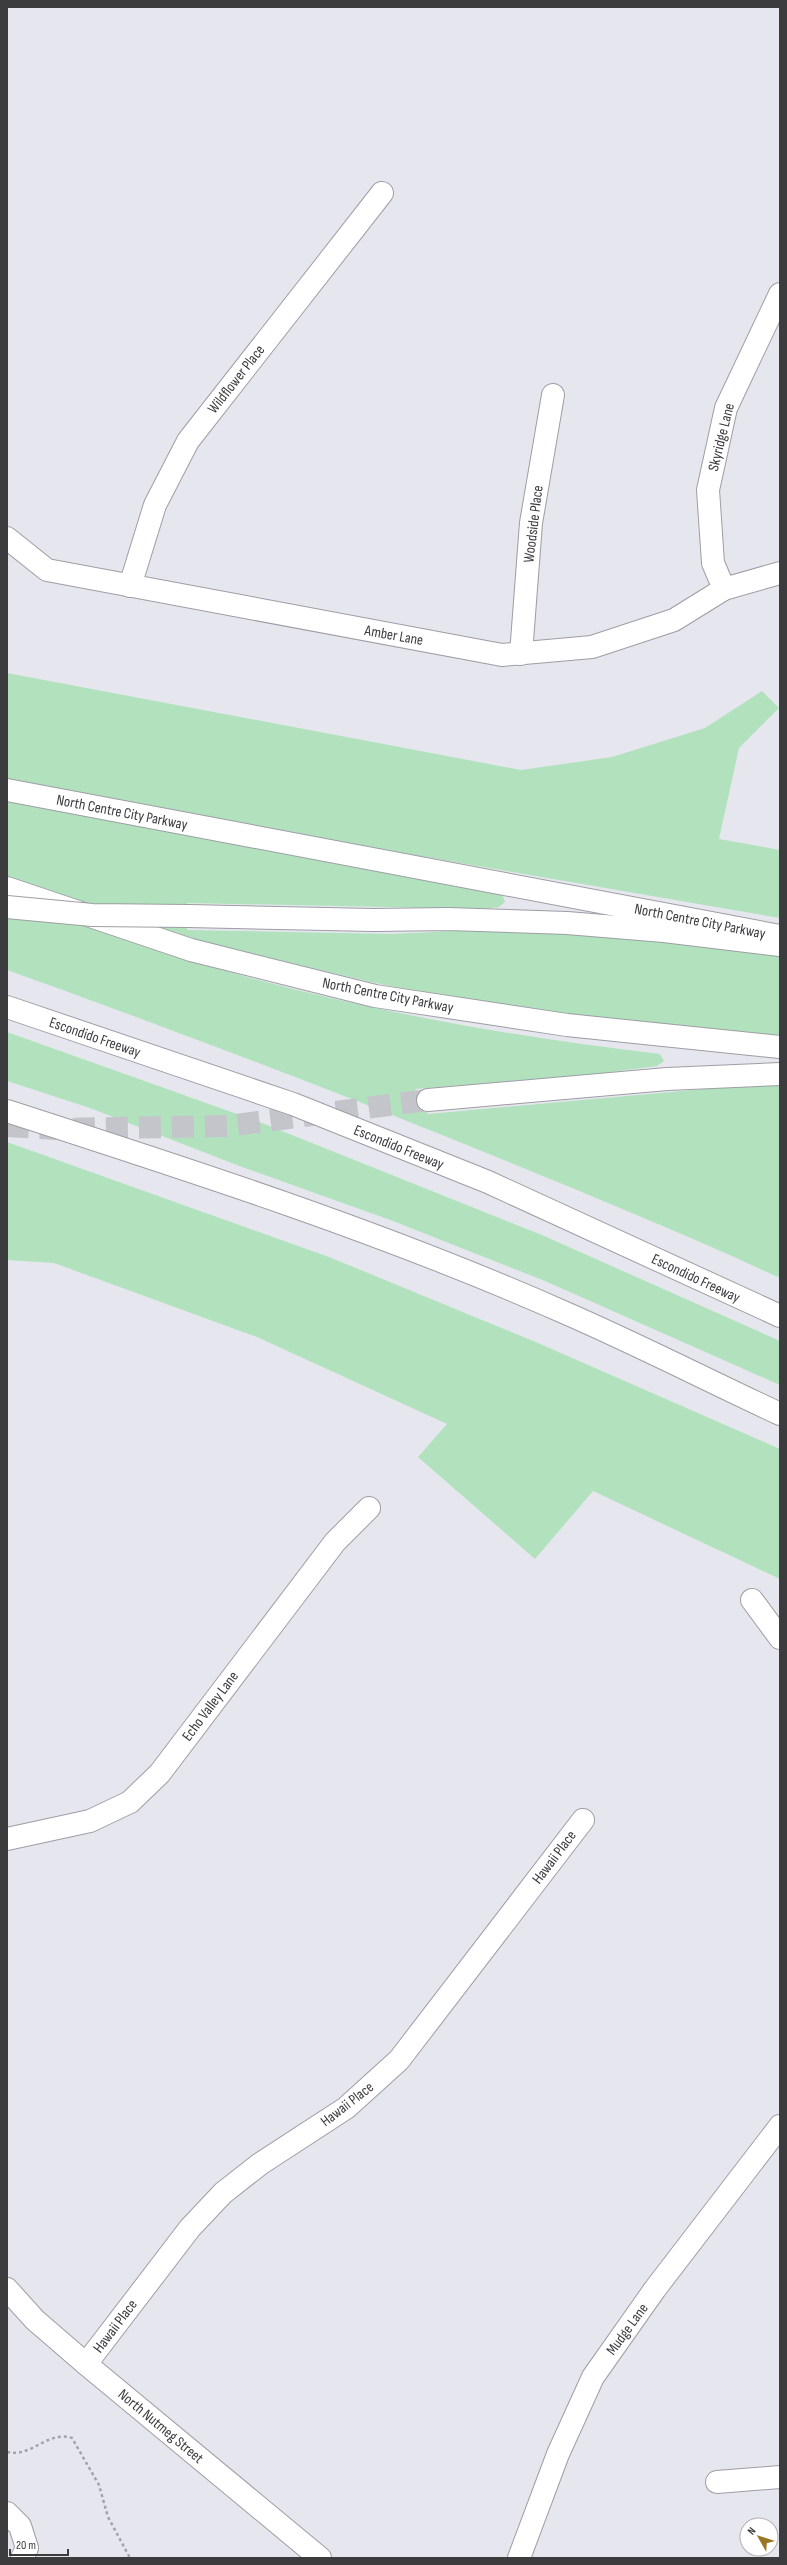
<svg xmlns="http://www.w3.org/2000/svg" width="787" height="2565" viewBox="0 0 787 2565" font-family="'Sofia Sans Condensed',sans-serif">
<style>
.green{fill:#b1e2bd}
.lines{fill:none;stroke-linecap:round;stroke-linejoin:round}
.highway-tunnel{stroke:#c4c5cb;stroke-width:22;stroke-dasharray:22 11;stroke-linecap:butt}
.minor-casing{stroke:#9d9ea5;stroke-width:24}
.major-casing{stroke:#9d9ea5;stroke-width:24}
.highway-casing{stroke:#9d9ea5;stroke-width:24}
.path{stroke:#a2a3a8;stroke-width:2.5;stroke-dasharray:3 3;stroke-linecap:butt}
.minor{stroke:#fff;stroke-width:22}
.major{stroke:#fff;stroke-width:22}
.highway{stroke:#fff;stroke-width:22}
.highway-bridge-casing{stroke:#9d9ea5;stroke-width:24;stroke-linecap:butt}
.highway-bridge{stroke:#fff;stroke-width:22}
.labels{text-anchor:middle;stroke-width:3;stroke-linejoin:round;paint-order:stroke}
.street-label{font-size:15px;fill:#3c3c3f;stroke:#fff}
</style>
<rect width="100%" height="100%" fill="#e6e7ee"/>
<g class="green">
<path d="M 7,673 L 521,770 L 612,757 L 705,728 L 762,691 L 779,708 L 739,748 L 719,839 L 780,850 L 780,918 L 59,794 L 7,783 Z"/>
<path d="M 7,800 L 490,891 L 503,896 L 505,902 L 499,907 L 483,909 L 187,903 L 187,930 L 390,934 L 498,929 L 690,943 L 780,956 L 780,1039 L 700,1031 L 458,1000 L 371,982 L 179,936 L 7,879 Z"/>
<path d="M 7,897 C 75,921 143,947 212,967 C 358,1010 509,1036 660,1054 L 664,1061 L 657,1066 L 596,1074 L 415,1089 L 428,1114 L 738,1086 L 780,1085 L 780,1278 C 674,1229 565,1185 457,1141 C 308,1081 158,1024 7,970 Z"/>
<path d="M 7,1032 L 262,1123 L 542,1235 L 780,1341 L 780,1385 L 545,1281 L 393,1221 L 242,1167 L 90,1108 L 7,1081 Z"/>
<path d="M 7,1142 L 329,1257 L 538,1343 L 780,1449 L 780,1579 L 593,1491 L 535,1559 L 418,1457 L 447,1424 L 257,1337 L 54,1263 L 7,1260 Z"/>
</g>
<g class="lines">
<path class="highway-tunnel" d="M 7,1126 L 56,1129 L 227,1126 L 428,1100"/>
<defs>
<g id="minor">
<path d="M 7,538 L 47,570 L 502,655 L 592,647 L 674,620 L 724,589 L 780,573"/>
<path d="M 130,586 L 155,505 L 188,441 L 382,193"/>
<path d="M 724,589 L 713,563 L 708,490 L 726,408 L 780,294"/>
<path d="M 521,654 L 531,523 L 553,395"/>
<path d="M 752,1600 L 780,1638"/>
<path d="M 7,1839 L 90,1821 L 130,1802 L 160,1773 L 335,1542 L 369,1508"/>
<path d="M 7,2289 L 35,2320 L 86,2364 L 320,2558"/>
<path d="M 86,2364 L 190,2228 L 223,2193 L 260,2164 L 346,2108 L 399,2060 L 583,1820"/>
<path d="M 717,2482 L 780,2477"/>
<path d="M 7,2513 L 20,2526 L 27,2548 L 22,2558"/>
<path d="M 519,2558 L 558,2454 L 593,2377 L 655,2289 L 780,2126"/>
</g>
<g id="major">
<path d="M 7,790 L 780,936"/>
<path d="M 7,888 L 191,950 L 375,996 L 567,1025 L 780,1047"/>
</g>
<g id="highway">
<path d="M 188,916 L 374,920 L 448,919 L 567,923 L 664,931 L 780,945"/>
<path d="M 7,1007 L 293,1104 L 488,1182 L 780,1316"/>
<path d="M 428,1100 L 667,1079 L 780,1074"/>
<path d="M 7,1111 C 193,1171 382,1232 561,1311 C 635,1343 707,1380 780,1414"/>
</g>
</defs>
<use href="#minor" class="minor-casing"/>
<use href="#major" class="major-casing"/>
<use href="#highway" class="highway-casing"/>
<path class="path" d="M 7,2452 C 32,2458 47,2430 72,2438 L 99,2485 L 108,2517 L 130,2558"/>
<use href="#minor" class="minor"/>
<use href="#major" class="major"/>
<use href="#highway" class="highway"/>
<defs>
<path id="highway-bridge" d="M 7,907 L 92,915 L 188,916"/>
</defs>
<use href="#highway-bridge" class="highway-bridge-casing"/>
<use href="#highway-bridge" class="highway-bridge"/>
</g>
<g class="labels">
<g class="street-label">
<text transform="translate(236 379) rotate(-52)" y="5">Wildflower Place</text>
<text transform="translate(721 437) rotate(-76)" y="5">Skyridge Lane</text>
<text transform="translate(533 524) rotate(-83)" y="5">Woodside Place</text>
<text transform="translate(394 635) rotate(10)" y="5">Amber Lane</text>
<text transform="translate(122 812) rotate(11)" y="5">North Centre City Parkway</text>
<text transform="translate(700 921) rotate(11)" y="5">North Centre City Parkway</text>
<text transform="translate(388 995) rotate(11)" y="5">North Centre City Parkway</text>
<text transform="translate(95 1037) rotate(19)" y="5">Escondido Freeway</text>
<text transform="translate(399 1147) rotate(22)" y="5">Escondido Freeway</text>
<text transform="translate(696 1278) rotate(25)" y="5">Escondido Freeway</text>
<text transform="translate(210 1706) rotate(-53)" y="5">Echo Valley Lane</text>
<text transform="translate(554 1857) rotate(-53)" y="5">Hawaii Place</text>
<text transform="translate(347 2104) rotate(-38)" y="5">Hawaii Place</text>
<text transform="translate(115 2326) rotate(-53)" y="5">Hawaii Place</text>
<text transform="translate(627 2329) rotate(-54)" y="5">Mudge Lane</text>
<text transform="translate(161 2426) rotate(40)" y="5">North Nutmeg Street</text>
</g>
</g>
<rect width="787" height="2565" fill="none" stroke="#3c3c3f" stroke-width="16"/>
<g transform="translate(759 2537) rotate(309)"><circle r="19" fill="#ffffff" stroke="#b1b1b2"/>
<path d="M0-3L7 15L0 10L-7 15Z" fill="#9b7722"/>
<text y="-6" font-size="11" font-weight="bold" text-anchor="middle" fill="#3c3c3f">N</text>
</g>
<path d="M10 2549v6h58v-6" fill="none" stroke="#3c3c3f" stroke-width="2"/>
<text x="16" y="2549" font-size="12" fill="#3c3c3f" stroke="#ffffff" stroke-width="3" paint-order="stroke">20 m</text>
</svg>
